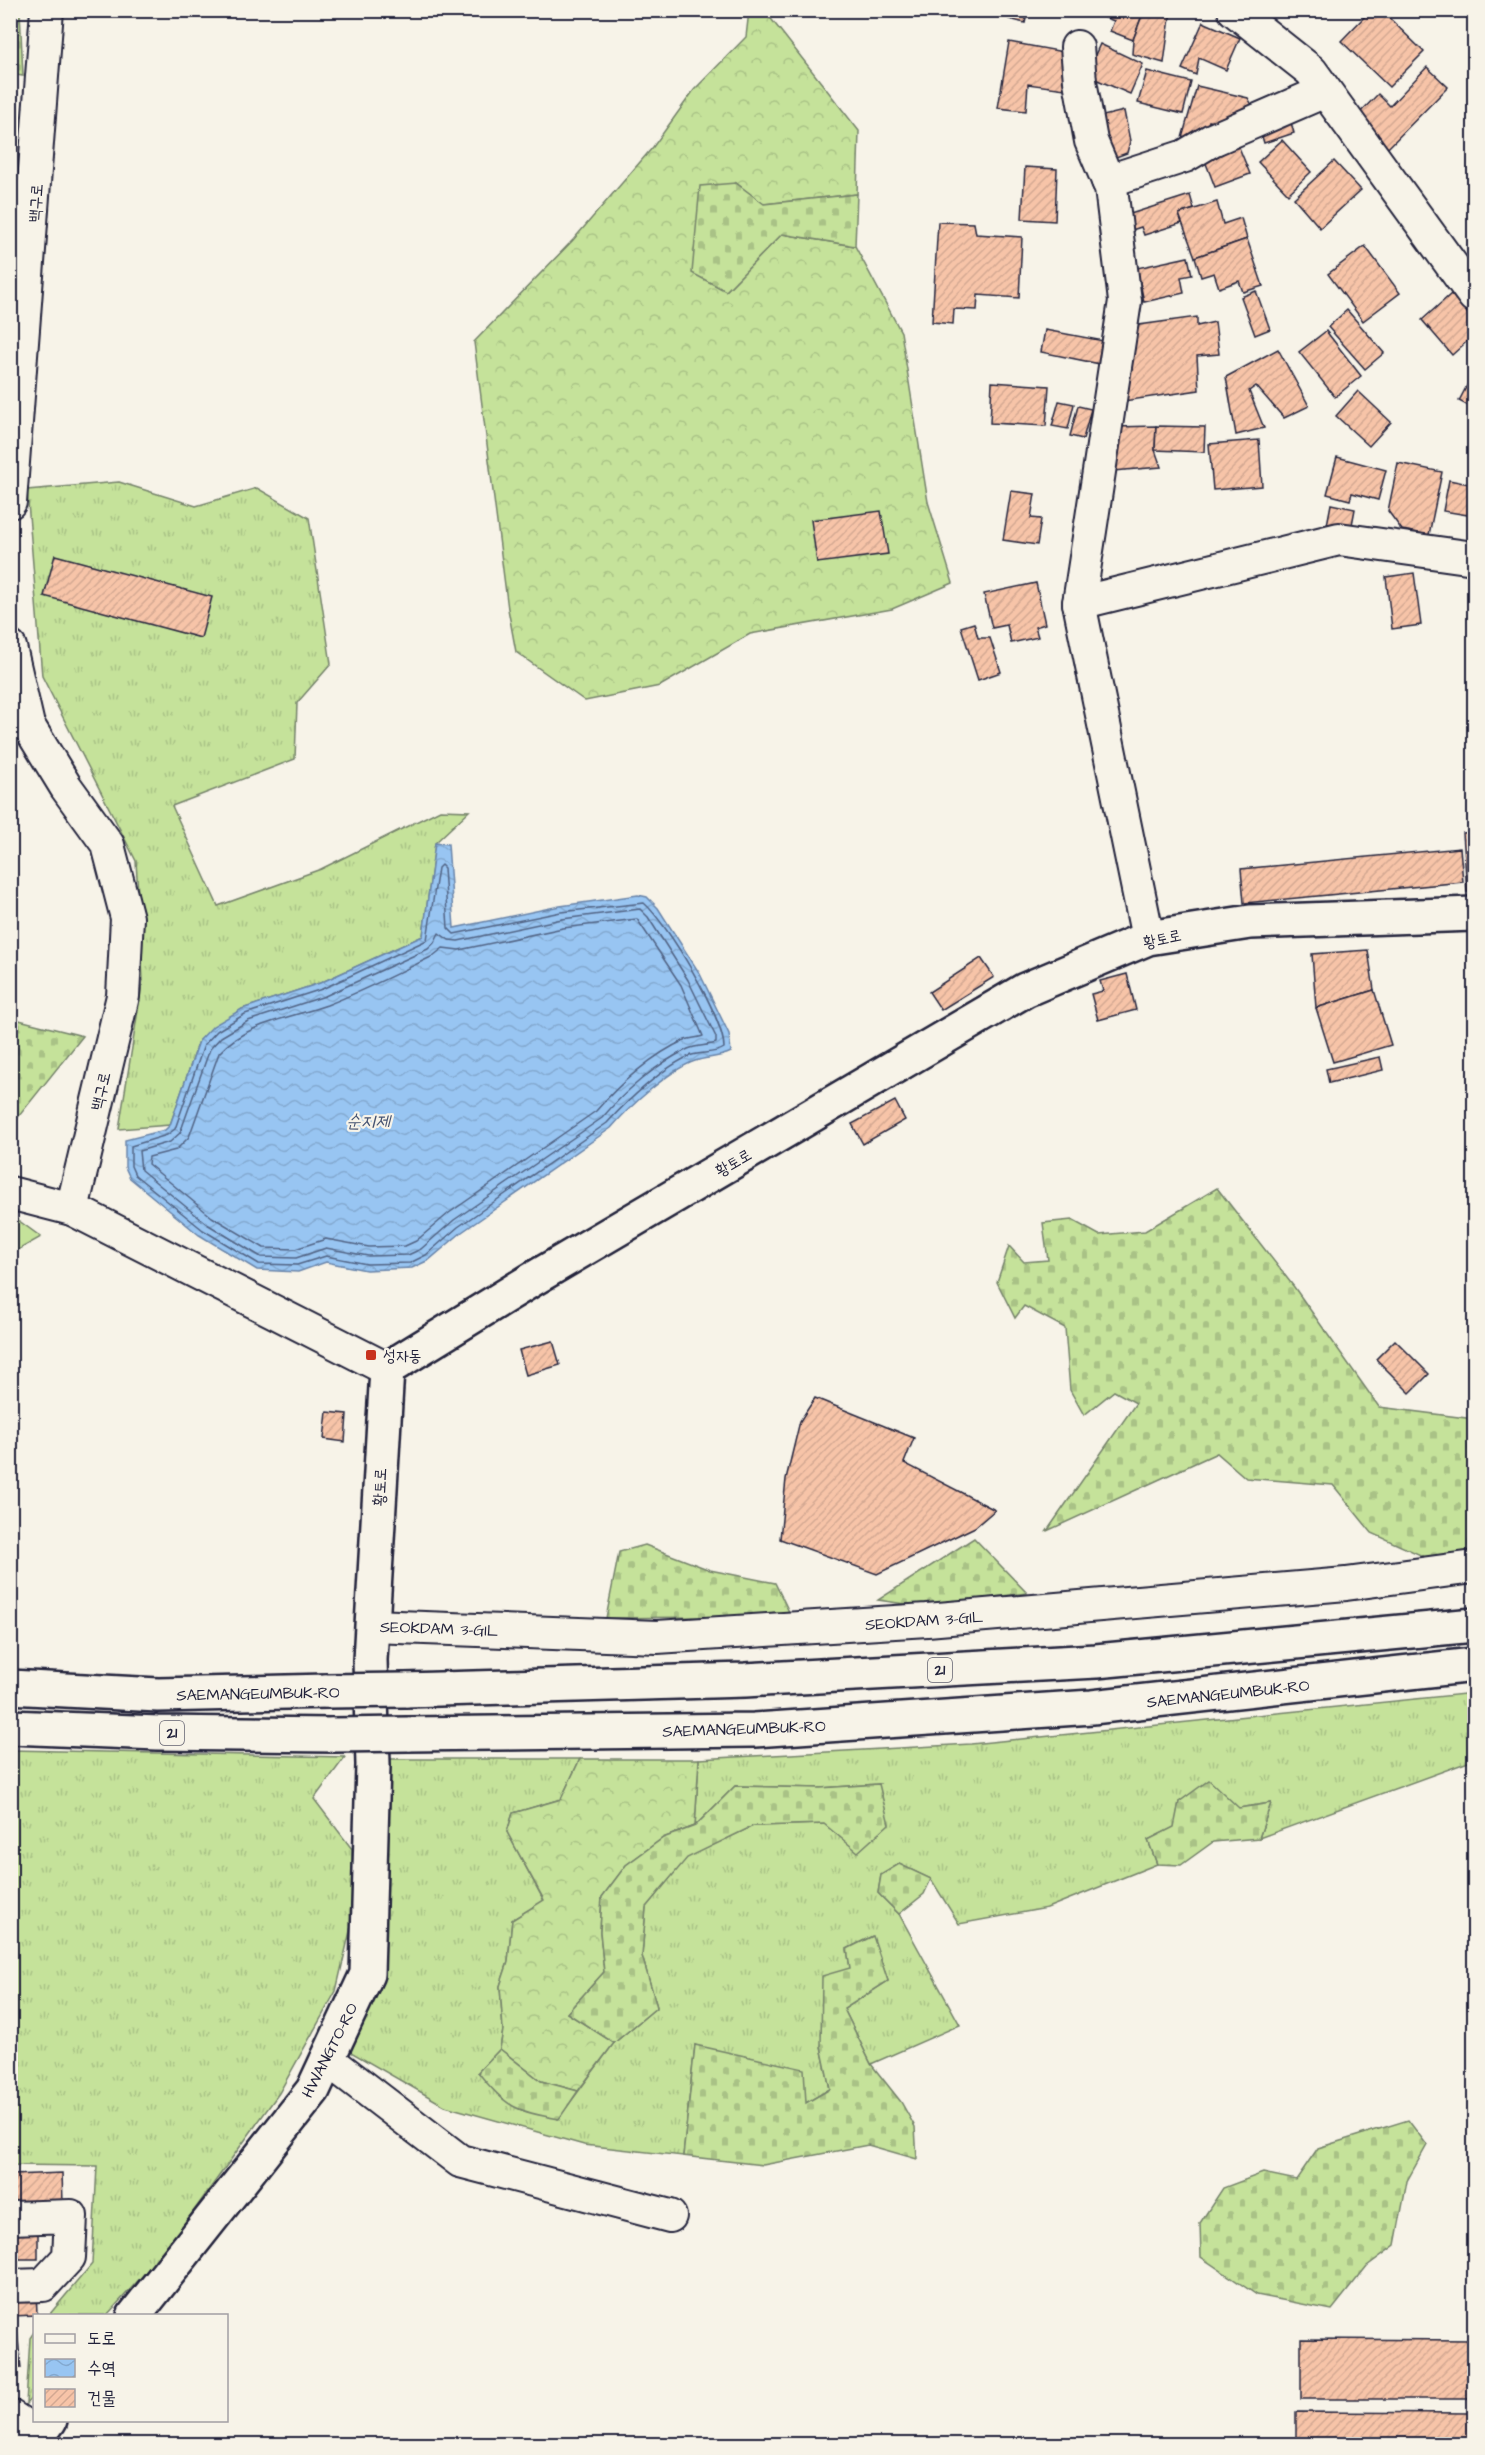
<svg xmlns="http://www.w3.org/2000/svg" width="1485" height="2455" viewBox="0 0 1485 2455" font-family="'Architects Daughter','Poor Story',sans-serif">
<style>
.grass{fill:url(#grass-tufts);stroke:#74826a;stroke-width:1.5}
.forest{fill:url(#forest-crowns);stroke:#74826a;stroke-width:1.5}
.cemetery{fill:url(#cemetery-stones);stroke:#74826a;stroke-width:1.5}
.water{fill:url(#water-waves);stroke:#6984a9;stroke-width:1.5}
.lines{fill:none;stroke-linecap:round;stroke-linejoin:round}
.shore{stroke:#516384;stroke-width:1.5}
.building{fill:url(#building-hatch);stroke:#22223b;stroke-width:1.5}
.minor-casing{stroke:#22223b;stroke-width:36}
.major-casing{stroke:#22223b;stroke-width:38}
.highway-casing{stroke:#22223b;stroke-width:38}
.minor{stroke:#f7f3e8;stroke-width:32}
.major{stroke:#f7f3e8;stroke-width:33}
.highway{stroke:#f7f3e8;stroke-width:33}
.highway-bridge-casing{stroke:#22223b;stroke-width:38;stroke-linecap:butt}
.highway-bridge{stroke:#f7f3e8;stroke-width:33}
.poi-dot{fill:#c8321e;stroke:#f7f3e8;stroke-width:2}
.labels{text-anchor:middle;stroke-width:4.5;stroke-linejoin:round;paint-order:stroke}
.shield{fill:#f7f3e8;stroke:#62616f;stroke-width:1.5}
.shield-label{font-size:15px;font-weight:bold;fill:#22223b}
.street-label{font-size:16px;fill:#22223b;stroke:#f7f3e8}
.poi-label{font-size:16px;fill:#22223b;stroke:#f7f3e8;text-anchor:start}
.water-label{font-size:18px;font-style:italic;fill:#455372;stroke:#f7f3e8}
</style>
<defs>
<pattern id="grass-tufts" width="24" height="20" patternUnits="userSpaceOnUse" patternTransform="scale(1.5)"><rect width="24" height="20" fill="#c5e29a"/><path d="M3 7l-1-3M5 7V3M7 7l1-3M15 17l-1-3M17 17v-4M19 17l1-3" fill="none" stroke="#a9c286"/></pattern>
<pattern id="forest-crowns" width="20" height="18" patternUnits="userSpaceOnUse" patternTransform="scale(1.5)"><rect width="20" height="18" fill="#c5e29a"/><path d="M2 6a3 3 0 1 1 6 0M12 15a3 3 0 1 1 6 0" fill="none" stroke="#a9c286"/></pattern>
<pattern id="cemetery-stones" width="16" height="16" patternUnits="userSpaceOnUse" patternTransform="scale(1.5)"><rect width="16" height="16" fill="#c5e29a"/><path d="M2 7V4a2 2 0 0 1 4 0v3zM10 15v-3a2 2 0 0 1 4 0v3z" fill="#a9c286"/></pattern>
<pattern id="water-waves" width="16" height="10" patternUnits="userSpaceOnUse" patternTransform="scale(1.5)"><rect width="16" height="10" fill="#98c5f2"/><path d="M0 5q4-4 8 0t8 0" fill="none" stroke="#83a9d0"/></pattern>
<pattern id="building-hatch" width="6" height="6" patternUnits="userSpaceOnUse" patternTransform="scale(1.5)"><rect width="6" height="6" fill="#f7c4a8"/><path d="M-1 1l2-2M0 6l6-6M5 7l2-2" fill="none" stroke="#d3a892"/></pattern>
</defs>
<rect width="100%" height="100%" fill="#f7f3e8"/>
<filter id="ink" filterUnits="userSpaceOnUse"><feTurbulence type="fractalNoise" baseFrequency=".0167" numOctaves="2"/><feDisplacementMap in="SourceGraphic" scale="12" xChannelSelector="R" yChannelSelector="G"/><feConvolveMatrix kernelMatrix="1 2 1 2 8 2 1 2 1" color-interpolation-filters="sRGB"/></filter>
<g filter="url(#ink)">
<g class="grass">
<path d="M 119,482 L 196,506 L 257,488 L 309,518 L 331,664 L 297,703 L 295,759 L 172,806 L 218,906 L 321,869 L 440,810 L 469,811 L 435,843 L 423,936 L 320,983 L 242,1009 L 199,1041 L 170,1125 L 119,1129 L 143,979 L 136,861 L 42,676 L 27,490 Z"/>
<path d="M 11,1215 L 41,1237 L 11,1254 L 10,1254 Z"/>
<path d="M 1474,1693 L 1474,1760 L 1259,1838 L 1271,1803 L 1239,1808 L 1179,1802 L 1175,1827 L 1148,1840 L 1157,1864 L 1047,1908 L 959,1924 L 931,1879 L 899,1864 L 881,1875 L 878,1893 L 899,1914 L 960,2025 L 871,2064 L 844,2009 L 888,1981 L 872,1936 L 847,1949 L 850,1968 L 821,2046 L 830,2089 L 806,2103 L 695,2045 L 683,2156 L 584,2145 L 445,2106 L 349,2051 L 384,1956 L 382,1807 L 389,1759 L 580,1759 L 561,1799 L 513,1813 L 507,1832 L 544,1901 L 512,1920 L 508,1962 L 500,1986 L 503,2030 L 500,2049 L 478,2072 L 558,2119 L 614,2043 L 657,2007 L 642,1956 L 646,1907 L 687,1857 L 753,1826 L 824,1824 L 879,1784 L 820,1788 L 735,1786 L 695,1826 L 699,1759 L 971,1744 Z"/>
<path d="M 11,1750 L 345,1757 L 314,1799 L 352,1849 L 353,1918 L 336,1991 L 279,2093 L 164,2252 L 107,2315 L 49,2315 L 92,2264 L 97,2166 L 11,2165 Z"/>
<path d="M 34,2332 L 34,2395 L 26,2404 L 30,2338 Z"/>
</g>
<g class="forest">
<path d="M 749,11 L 765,11 L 859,131 L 857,194 L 763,204 L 736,183 L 726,291 L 782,234 L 855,246 L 901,332 L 928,502 L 953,583 L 892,609 L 750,634 L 660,686 L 585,701 L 516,652 L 508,609 L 474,342 L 573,240 L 653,147 L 694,90 L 746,37 Z"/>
<path d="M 580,1759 L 699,1759 L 695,1826 L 663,1838 L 626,1865 L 602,1897 L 600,1932 L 604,1972 L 567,2013 L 614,2043 L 578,2091 L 541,2081 L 500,2049 L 503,2030 L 500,1986 L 508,1962 L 512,1920 L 544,1900 L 507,1832 L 513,1813 L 561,1799 Z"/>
</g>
<g class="cemetery">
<path d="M 11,10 L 20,11 L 23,76 L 11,74 Z"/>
<path d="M 736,183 L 764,204 L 857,194 L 855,246 L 782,234 L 726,291 L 692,273 L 700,186 Z"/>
<path d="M 11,1018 L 83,1036 L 11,1126 L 10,1018 Z"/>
<path d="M 1217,1188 L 1294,1287 L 1379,1407 L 1474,1419 L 1474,1558 L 1438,1563 L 1372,1533 L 1333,1485 L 1246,1478 L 1217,1453 L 1047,1531 L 1136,1403 L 1114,1391 L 1084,1415 L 1070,1390 L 1065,1328 L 1024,1306 L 1015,1318 L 997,1282 L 1009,1246 L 1024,1262 L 1048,1260 L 1043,1223 L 1072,1220 L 1099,1235 L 1145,1231 Z"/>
<path d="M 974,1538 L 1027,1593 L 918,1606 L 878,1600 Z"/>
<path d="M 645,1545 L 710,1570 L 775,1583 L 791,1616 L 606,1618 L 619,1552 Z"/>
<path d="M 1209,1780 L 1239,1808 L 1271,1803 L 1259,1838 L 1213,1842 L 1181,1865 L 1157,1864 L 1148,1840 L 1174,1827 L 1179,1802 Z"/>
<path d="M 879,1784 L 889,1824 L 858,1852 L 824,1824 L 753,1826 L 687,1858 L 646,1907 L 642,1956 L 657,2007 L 614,2043 L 567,2013 L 604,1972 L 600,1932 L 602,1897 L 626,1865 L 663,1838 L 695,1826 L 735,1786 L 820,1788 Z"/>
<path d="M 899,1864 L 931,1879 L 924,1894 L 899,1914 L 878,1893 L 881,1875 Z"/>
<path d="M 873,1936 L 888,1981 L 844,2009 L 871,2064 L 901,2102 L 915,2127 L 917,2159 L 868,2145 L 763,2165 L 683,2156 L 695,2045 L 804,2069 L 806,2103 L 830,2089 L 821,2046 L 822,1976 L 850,1968 L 847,1949 Z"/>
<path d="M 500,2049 L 541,2081 L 578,2091 L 559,2119 C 517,2112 505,2107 478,2072 Z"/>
<path d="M 1408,2120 L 1427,2145 L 1407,2181 L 1395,2245 L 1367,2266 L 1332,2310 L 1257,2295 L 1201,2257 L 1200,2223 L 1223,2188 L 1263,2173 L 1296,2180 L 1318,2148 Z"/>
</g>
<path class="water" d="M 435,843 L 448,844 L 454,928 L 560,906 L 638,895 L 647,897 L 658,908 L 700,974 L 729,1034 L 731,1052 C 719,1058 707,1057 695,1061 C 669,1070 629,1107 611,1128 L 462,1232 L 429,1260 L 412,1268 L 366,1270 L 326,1262 L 298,1272 L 257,1270 L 199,1235 L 130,1178 L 125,1167 L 125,1140 L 165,1130 L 170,1125 L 199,1041 L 213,1026 L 242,1009 L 320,983 L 423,936 Z"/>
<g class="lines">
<g class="shore">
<path d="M 441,865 L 444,868 L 448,928 L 454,934 L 561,912 L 644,903 C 668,924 724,1018 724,1048 C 715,1054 702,1052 692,1055 C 664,1066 627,1101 607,1123 L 458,1227 L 426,1255 L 410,1263 L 367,1264 L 326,1256 L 297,1265 L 259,1264 L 203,1230 L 135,1175 L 131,1166 L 131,1146 L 167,1135 L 175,1129 L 204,1045 L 217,1031 L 245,1014 L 322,989 L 427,940 L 438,868 Z"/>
<path d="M 640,909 L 648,917 L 688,980 L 716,1037 L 716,1043 C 707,1046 697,1045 688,1049 C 657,1063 624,1092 602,1118 L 454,1220 L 421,1249 L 408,1255 L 368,1256 L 326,1248 L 296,1258 L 261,1257 L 207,1224 L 141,1170 L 139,1151 L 170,1142 L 180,1133 L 210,1049 L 221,1037 L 248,1021 L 325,996 L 428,949 L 434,943 L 439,933 L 449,940 L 458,941 L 562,919 Z"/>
<path d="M 637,919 L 681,985 L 703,1036 C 698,1038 691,1038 685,1040 C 653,1054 619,1084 596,1111 L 449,1213 L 416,1241 L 405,1246 L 369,1247 L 326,1239 L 295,1249 L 264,1248 L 212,1217 L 148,1164 L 149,1157 L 176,1150 L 189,1137 L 219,1053 C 246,1023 291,1018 327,1005 C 363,991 398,973 433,956 L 443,948 L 459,950 L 563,928 Z"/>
</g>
</g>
<g class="building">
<path d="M 1012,10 L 1028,10 L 1025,23 L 1009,19 Z"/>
<path d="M 1144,10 L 1133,40 L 1110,31 L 1114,21 L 1088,11 Z"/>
<path d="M 1144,10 L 1171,10 L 1164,63 L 1132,54 L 1133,40 Z"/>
<path d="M 1371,10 L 1381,10 L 1424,52 L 1389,87 L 1341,41 Z"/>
<path d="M 1203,22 L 1240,38 L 1226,70 L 1199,58 L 1196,75 L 1182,69 Z"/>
<path d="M 1009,42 L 1064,52 L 1062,61 L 1070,63 L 1065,89 L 1028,84 L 1026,111 L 998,108 Z"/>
<path d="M 1100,44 L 1143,64 L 1130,94 L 1086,75 Z"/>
<path d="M 1427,67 L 1448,87 L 1384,152 L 1352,121 L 1378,94 L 1390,106 Z"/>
<path d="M 1147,71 L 1191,82 L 1183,114 L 1138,103 Z"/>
<path d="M 1197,86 L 1248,98 L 1256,112 L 1230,126 L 1209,121 L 1202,141 L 1180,145 Z"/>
<path d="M 1124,111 L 1130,141 L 1127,153 L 1113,158 L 1101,143 L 1103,116 Z"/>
<path d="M 1290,119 L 1294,133 L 1264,143 L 1260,130 Z"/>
<path d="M 1236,140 L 1250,174 L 1215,187 L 1202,153 Z"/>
<path d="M 1282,140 L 1311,172 L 1288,194 L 1258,162 Z"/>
<path d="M 1334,161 L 1361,190 L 1320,228 L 1294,198 Z"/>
<path d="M 1025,167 L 1057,169 L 1055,221 L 1022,219 Z"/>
<path d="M 1190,195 L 1194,209 L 1179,214 L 1182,223 L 1144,235 L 1141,227 L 1129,231 L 1124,216 Z"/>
<path d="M 1217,202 L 1223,224 L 1241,218 L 1247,239 L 1195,257 L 1179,214 Z"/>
<path d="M 938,222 L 974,223 L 976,234 L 1022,237 L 1019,298 L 978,295 L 977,310 L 954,309 L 953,324 L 932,322 Z"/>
<path d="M 1247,239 L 1263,286 L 1243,292 L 1239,281 L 1219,288 L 1214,273 L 1201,277 L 1195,257 Z"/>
<path d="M 1365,246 L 1400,293 L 1363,321 L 1328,274 Z"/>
<path d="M 1188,257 L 1192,275 L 1181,277 L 1184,293 L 1144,302 L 1137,268 Z"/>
<path d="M 1256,291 L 1270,329 L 1255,335 L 1241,297 Z"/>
<path d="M 1451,294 L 1474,321 L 1474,335 L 1452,355 L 1422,320 Z"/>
<path d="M 1347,310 L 1384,353 L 1365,369 L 1328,327 Z"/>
<path d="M 1197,317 L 1197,326 L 1215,322 L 1219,354 L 1197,356 L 1199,390 L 1124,401 L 1121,379 L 1139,325 Z"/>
<path d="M 1045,330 L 1104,341 L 1100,364 L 1041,352 Z"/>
<path d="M 1326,331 L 1361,376 L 1335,397 L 1299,352 Z"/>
<path d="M 1278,349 L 1309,406 L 1284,418 L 1256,386 L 1249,391 L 1264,428 L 1236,435 L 1226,377 Z"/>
<path d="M 1474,372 L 1474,409 L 1459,401 Z"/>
<path d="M 992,382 L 1049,386 L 1046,426 L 990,423 Z"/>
<path d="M 1358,391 L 1391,422 L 1369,446 L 1336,416 Z"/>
<path d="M 1059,401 L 1074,404 L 1068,429 L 1052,426 Z"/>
<path d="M 1078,406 L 1091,409 L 1083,439 L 1070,436 Z"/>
<path d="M 1156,426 L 1155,450 L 1161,467 L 1113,471 L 1115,427 Z"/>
<path d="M 1156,426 L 1205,427 L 1204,452 L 1155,450 Z"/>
<path d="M 1259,440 L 1262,486 L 1213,490 L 1209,444 Z"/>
<path d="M 1337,457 L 1386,470 L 1378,500 L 1352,493 L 1350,500 L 1327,494 Z"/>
<path d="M 1398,463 L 1442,472 L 1429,535 L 1402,530 L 1388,511 Z"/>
<path d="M 1449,480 L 1474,485 L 1474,516 L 1443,511 Z"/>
<path d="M 1011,491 L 1035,494 L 1031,518 L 1041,519 L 1037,545 L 1003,540 Z"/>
<path d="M 1331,504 L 1355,509 L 1351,530 L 1327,525 Z"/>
<path d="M 881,511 L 888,554 L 817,563 L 811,520 Z"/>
<path d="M 55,555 L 212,597 L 201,638 L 44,596 Z"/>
<path d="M 1414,573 L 1421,625 L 1392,629 L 1386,577 Z"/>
<path d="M 1036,583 L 1045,624 L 1035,627 L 1038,637 L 1011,643 L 1007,625 L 992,628 L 984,594 Z"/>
<path d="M 974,623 L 978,638 L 990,638 L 1001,672 L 978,680 L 961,627 Z"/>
<path d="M 1474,832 L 1474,892 L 1467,892 L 1463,833 Z"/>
<path d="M 1460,848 L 1463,882 L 1244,903 L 1241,869 Z"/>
<path d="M 1368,950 L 1374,990 L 1316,1008 L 1312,954 Z"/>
<path d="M 981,958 L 994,977 L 941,1010 L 929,992 Z"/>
<path d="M 1127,974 L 1136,1010 L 1098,1020 L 1091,994 L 1103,991 L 1100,981 Z"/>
<path d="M 1374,990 L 1391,1045 L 1333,1062 L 1316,1008 Z"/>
<path d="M 1380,1057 L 1383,1070 L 1329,1083 L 1326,1069 Z"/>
<path d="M 895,1101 L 905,1120 L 863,1144 L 852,1124 Z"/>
<path d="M 1395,1340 L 1429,1374 L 1410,1393 L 1376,1359 Z"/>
<path d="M 553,1341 L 560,1365 L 526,1375 L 519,1350 Z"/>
<path d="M 815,1398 L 914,1438 L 904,1463 L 995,1510 L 975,1527 L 877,1574 L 780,1539 L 786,1479 L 800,1421 Z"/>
<path d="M 327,1412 L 347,1414 L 345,1442 L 324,1439 Z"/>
<path d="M 62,2173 L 63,2204 L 14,2205 L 12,2175 Z"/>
<rect x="10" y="2232" width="28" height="27"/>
<path d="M 36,2287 L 37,2315 L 10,2316 L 10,2288 Z"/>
<path d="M 17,2330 L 21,2368 L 10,2369 L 10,2331 Z"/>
<path d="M 1301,2339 L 1474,2340 L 1474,2399 L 1301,2399 Z"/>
<path d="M 1296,2412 L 1474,2413 L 1474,2444 L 1296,2444 Z"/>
</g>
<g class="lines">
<defs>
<g id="minor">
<path d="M 1234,10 L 1311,71 L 1474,296"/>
<path d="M 1077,47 L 1080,81 L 1091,141 L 1111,188 L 1125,301 L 1079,603 L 1148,938"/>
<path d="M 1108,181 L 1185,156 L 1212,140 L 1325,91"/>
<path d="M 10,502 L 47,10"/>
<path d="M 1079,603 L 1339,539 L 1474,558"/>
<path d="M 10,647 L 28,725 L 66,787 L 108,845 L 127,918 L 123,996 L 72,1209 L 387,1369"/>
<path d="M 10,1193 L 72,1209"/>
<path d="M 372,1626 L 657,1637 L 927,1620 L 1346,1584 L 1474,1567"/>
<path d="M 327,2059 L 460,2161 L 670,2216"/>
<path d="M 10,2218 L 71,2216 L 69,2257 L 43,2285 L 10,2286"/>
<path d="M 10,2416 L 39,2435"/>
</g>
<g id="major">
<path d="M 134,2316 L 313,2090 L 367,1974 L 373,1765 L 370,1660 L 387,1369 L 533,1279 L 1025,990 L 1148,938 L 1250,922 L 1474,914"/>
<path d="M 32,2444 L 50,2420"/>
</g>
<g id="highway">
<path d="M 10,1687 L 158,1695 L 327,1691"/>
<path d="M 405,1690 L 745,1680 L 1096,1661 L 1474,1625"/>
<path d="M 10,1727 L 158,1733 L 333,1735"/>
<path d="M 408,1734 L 754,1730 L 1092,1707 L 1474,1665"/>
</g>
</defs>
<use href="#minor" class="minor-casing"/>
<use href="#major" class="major-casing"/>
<use href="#highway" class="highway-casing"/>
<use href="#minor" class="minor"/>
<use href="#major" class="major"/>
<use href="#highway" class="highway"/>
<defs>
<g id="highway-bridge">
<path d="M 327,1691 L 405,1690"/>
<path d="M 333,1735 L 408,1734"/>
</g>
</defs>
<use href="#highway-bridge" class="highway-bridge-casing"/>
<use href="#highway-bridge" class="highway-bridge"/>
</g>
</g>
<rect class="poi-dot" x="365" y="1349" width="12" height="12" rx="3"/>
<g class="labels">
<g class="shield">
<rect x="928" y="1658" width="24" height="24" rx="4.5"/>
<rect x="160" y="1721" width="24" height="24" rx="4.5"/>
</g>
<g class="shield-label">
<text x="940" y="1675">21</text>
<text x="172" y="1738">21</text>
</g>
<g class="street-label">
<text transform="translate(35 203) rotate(-86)" y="6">백구로</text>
<text transform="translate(1162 938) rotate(-12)" y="6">황토로</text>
<text transform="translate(100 1091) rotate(-77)" y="6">백구로</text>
<text transform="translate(733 1162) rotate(-30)" y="6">황토로</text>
<text transform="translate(379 1487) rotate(-87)" y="6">황토로</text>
<text transform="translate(924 1620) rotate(-4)" y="6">SEOKDAM 3-GIL</text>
<text transform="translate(439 1628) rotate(2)" y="6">SEOKDAM 3-GIL</text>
<text transform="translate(258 1693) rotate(-1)" y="6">SAEMANGEUMBUK-RO</text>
<text transform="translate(1228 1693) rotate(-6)" y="6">SAEMANGEUMBUK-RO</text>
<text transform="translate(744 1728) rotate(-2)" y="6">SAEMANGEUMBUK-RO</text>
<text transform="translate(329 2050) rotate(-63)" y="6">HWANGTO-RO</text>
</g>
<g class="poi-label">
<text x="383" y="1361">성자동</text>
</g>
<g class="water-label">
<text x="368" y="1127">순지제</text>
</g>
</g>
<rect width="1485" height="2455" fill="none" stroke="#f7f3e8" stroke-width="36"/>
<rect x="18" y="18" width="1449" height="2419" fill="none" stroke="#22223b" stroke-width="2" filter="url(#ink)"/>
<rect x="33" y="2314" width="195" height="108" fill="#f7f3e8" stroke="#a29fa3" stroke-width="1.5"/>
<rect x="45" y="2334" width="30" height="9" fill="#f7f3e8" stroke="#a29fa3" stroke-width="1.5"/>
<text x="87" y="2344" font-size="18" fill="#22223b">도로</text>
<rect x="45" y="2359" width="30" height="18" fill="url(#water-waves)" stroke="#a29fa3" stroke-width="1.5"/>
<text x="87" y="2374" font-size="18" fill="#22223b">수역</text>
<rect x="45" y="2389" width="30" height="18" fill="url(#building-hatch)" stroke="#a29fa3" stroke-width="1.5"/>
<text x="87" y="2404" font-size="18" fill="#22223b">건물</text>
</svg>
